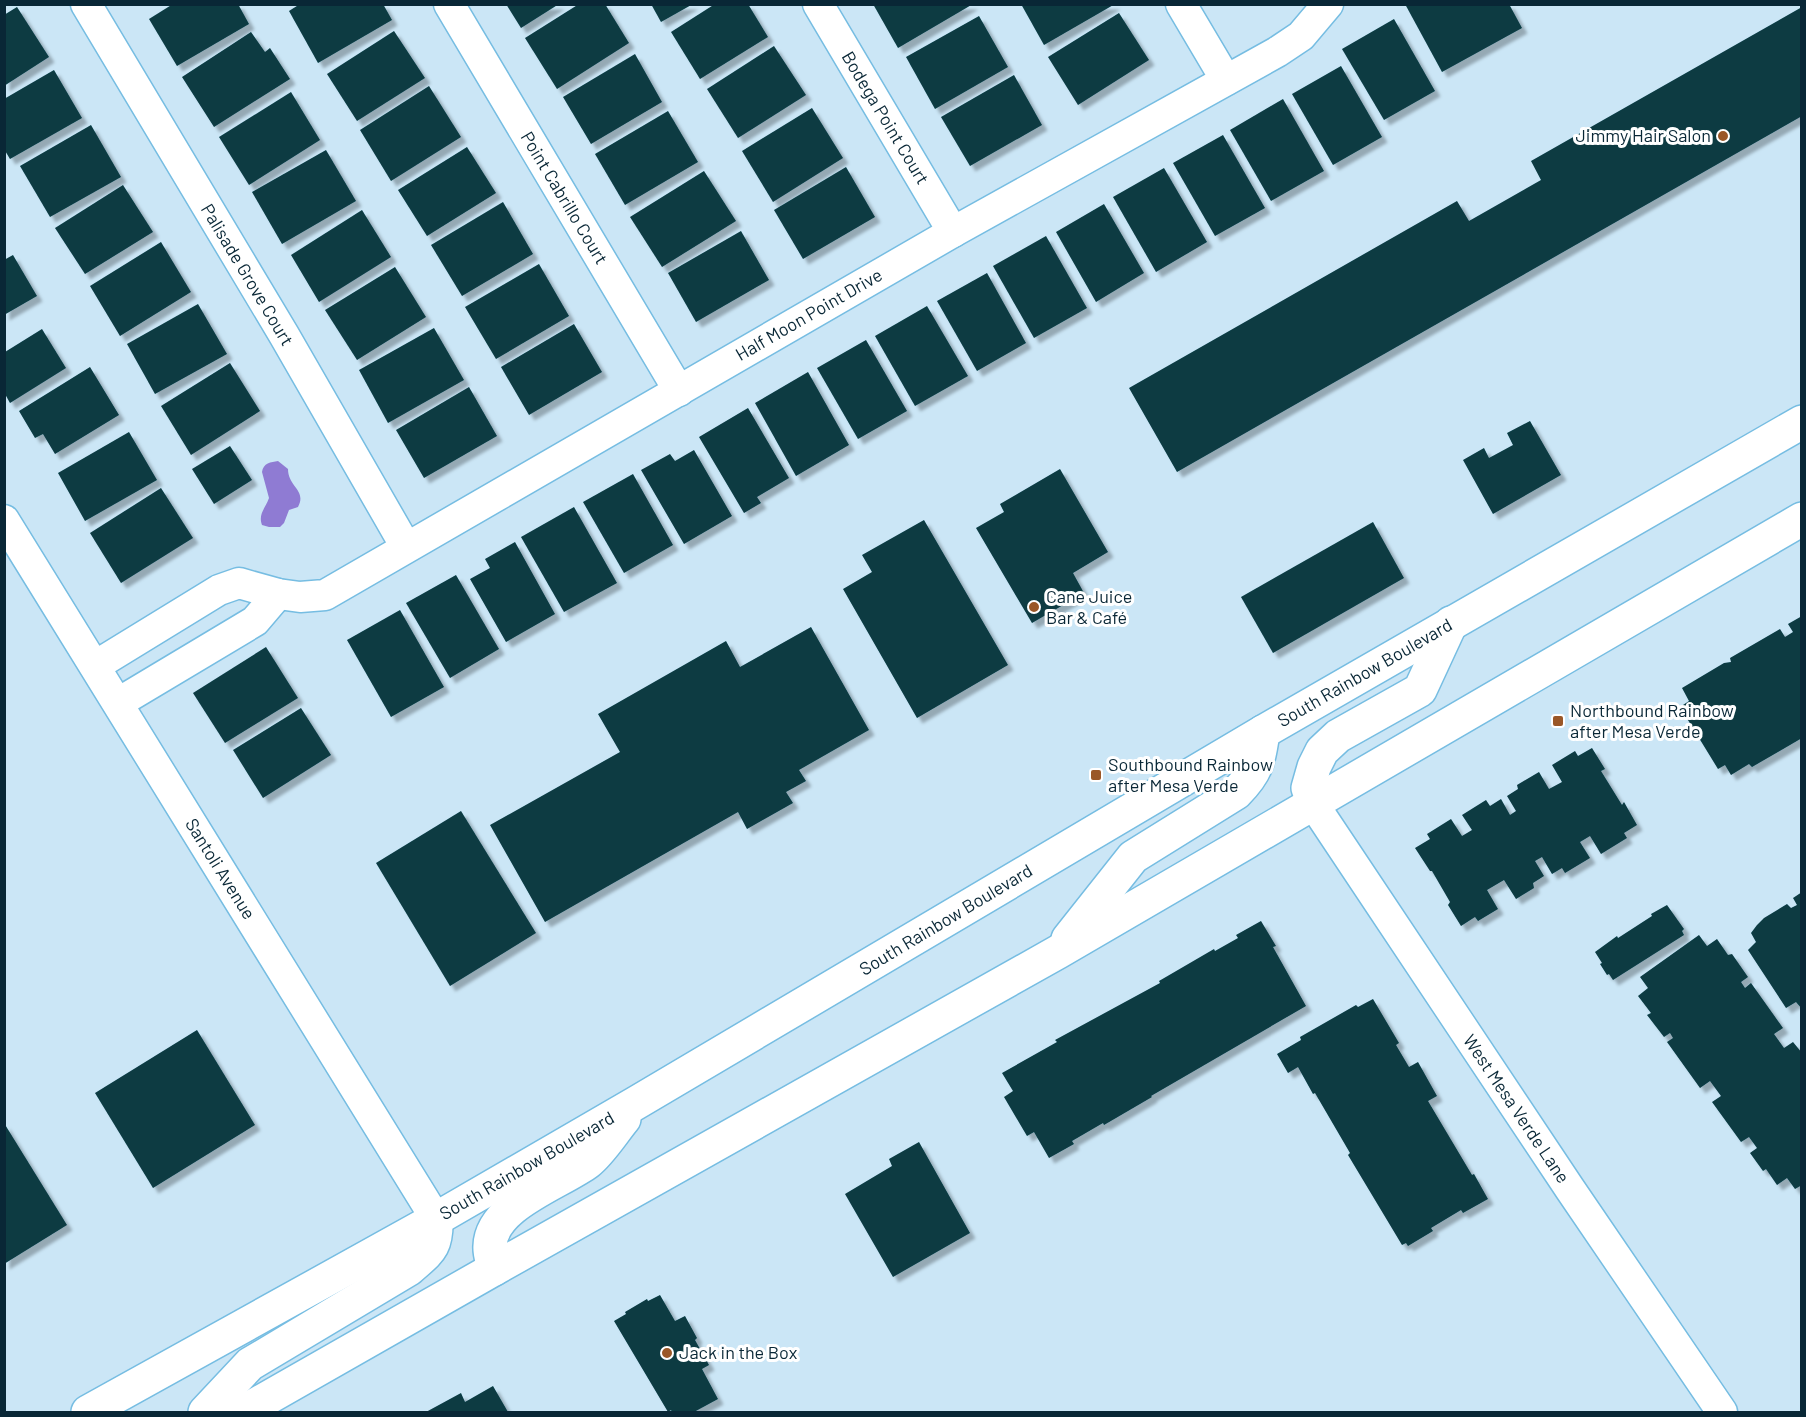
<svg xmlns="http://www.w3.org/2000/svg" width="1806" height="1417" viewBox="0 0 1806 1417" font-family="Barlow,sans-serif">
<style>
.water{fill:#8f7bd3}
.building{fill:#083a43;filter:url(#shadow)}
.lines{fill:none;stroke-linecap:round;stroke-linejoin:round}
.street-casing{stroke:#76bde2;stroke-width:33}
.primary-casing{stroke:#76bde2;stroke-width:36}
.street{stroke:#fff;stroke-width:30}
.primary{stroke:#fff;stroke-width:33}
.poi-dot{fill:#9a5727;stroke:#fff;stroke-width:2}
.labels{text-anchor:middle;stroke-width:6;stroke-linejoin:round;paint-order:stroke}
.street-label{font-size:18px;fill:#092736;stroke:#fff}
.poi-label{font-size:18px;fill:#092736;stroke:#fff;text-anchor:start}
</style>
<defs>
<filter id="shadow"><feDropShadow dx="5.5" dy="5.5" stdDeviation="1.5" flood-color="#0004"/></filter>
</defs>
<rect width="100%" height="100%" fill="#cbe6f6"/>
<path class="water" d="M 278,461 L 288,469 C 288,487 307,490 298,507 L 289,510 L 284,523 L 280,527 L 269,527 L 262,525 C 258,514 265,509 269,498 L 262,472 C 263,463 271,462 278,461 Z"/>
<g class="building">
<path d="M 173,4 L 238,4 L 249,24 L 177,66 L 149,19 Z"/>
<path d="M 300,4 L 383,4 L 392,20 L 318,63 L 289,11 Z"/>
<path d="M 506,4 L 559,4 L 521,28 Z"/>
<path d="M 579,4 L 605,4 L 629,43 L 557,89 L 525,38 Z"/>
<path d="M 651,4 L 693,4 L 661,22 Z"/>
<path d="M 715,4 L 748,4 L 768,37 L 700,79 L 671,32 Z"/>
<path d="M 873,4 L 973,4 L 898,48 Z"/>
<path d="M 1021,4 L 1115,4 L 1044,45 Z"/>
<path d="M 1405,4 L 1509,4 L 1522,28 L 1442,72 Z"/>
<path d="M 17,7 L 49,57 L 4,86 L 4,15 Z"/>
<path d="M 1802,7 L 1802,116 L 1177,472 L 1129,388 L 1457,201 L 1469,221 L 1541,180 L 1531,161 Z"/>
<path d="M 1119,13 L 1149,60 L 1078,105 L 1048,57 Z"/>
<path d="M 979,16 L 1008,67 L 935,109 L 906,57 Z"/>
<path d="M 1394,19 L 1435,91 L 1384,120 L 1342,49 Z"/>
<path d="M 394,31 L 425,78 L 357,121 L 327,74 Z"/>
<path d="M 251,32 L 265,52 L 270,48 L 290,79 L 214,127 L 182,77 Z"/>
<path d="M 774,46 L 806,95 L 738,138 L 707,89 Z"/>
<path d="M 635,54 L 662,102 L 591,144 L 563,97 Z"/>
<path d="M 1341,66 L 1382,137 L 1333,165 L 1292,94 Z"/>
<path d="M 54,70 L 82,118 L 10,159 L 4,149 L 4,99 Z"/>
<path d="M 1014,75 L 1042,125 L 970,166 L 941,117 Z"/>
<path d="M 429,86 L 461,137 L 391,181 L 360,130 Z"/>
<path d="M 291,92 L 320,140 L 249,185 L 219,137 Z"/>
<path d="M 1283,99 L 1324,171 L 1271,201 L 1230,130 Z"/>
<path d="M 812,108 L 843,158 L 773,202 L 742,151 Z"/>
<path d="M 668,111 L 698,162 L 625,205 L 595,154 Z"/>
<path d="M 91,125 L 121,177 L 50,217 L 20,166 Z"/>
<path d="M 1223,135 L 1265,208 L 1215,236 L 1173,163 Z"/>
<path d="M 467,147 L 496,193 L 427,236 L 398,190 Z"/>
<path d="M 326,150 L 356,201 L 282,244 L 252,192 Z"/>
<path d="M 846,167 L 875,217 L 803,259 L 774,210 Z"/>
<path d="M 1164,168 L 1207,242 L 1156,272 L 1113,197 Z"/>
<path d="M 704,171 L 736,221 L 662,267 L 630,217 Z"/>
<path d="M 123,185 L 153,232 L 85,274 L 55,228 Z"/>
<path d="M 503,202 L 533,254 L 462,296 L 431,245 Z"/>
<path d="M 1104,204 L 1144,273 L 1096,302 L 1056,232 Z"/>
<path d="M 362,210 L 391,257 L 319,302 L 291,255 Z"/>
<path d="M 741,231 L 769,280 L 696,322 L 668,273 Z"/>
<path d="M 1046,236 L 1087,308 L 1034,338 L 993,266 Z"/>
<path d="M 161,242 L 191,292 L 120,336 L 90,286 Z"/>
<path d="M 13,255 L 37,296 L 4,315 L 4,260 Z"/>
<path d="M 539,264 L 569,316 L 496,359 L 465,307 Z"/>
<path d="M 395,267 L 426,317 L 357,360 L 325,310 Z"/>
<path d="M 987,273 L 1026,343 L 977,371 L 937,301 Z"/>
<path d="M 198,304 L 227,354 L 155,394 L 127,344 Z"/>
<path d="M 927,306 L 968,376 L 915,406 L 875,336 Z"/>
<path d="M 574,324 L 602,372 L 529,415 L 501,367 Z"/>
<path d="M 434,328 L 464,380 L 388,423 L 359,370 Z"/>
<path d="M 42,329 L 66,368 L 10,403 L 5,394 L 5,352 Z"/>
<path d="M 866,340 L 907,411 L 858,439 L 817,368 Z"/>
<path d="M 230,363 L 260,411 L 191,455 L 161,406 Z"/>
<path d="M 90,367 L 119,415 L 55,454 L 43,434 L 35,438 L 19,411 Z"/>
<path d="M 808,372 L 849,445 L 796,476 L 755,403 Z"/>
<path d="M 469,387 L 497,436 L 424,478 L 396,430 Z"/>
<path d="M 748,408 L 789,478 L 757,497 L 761,503 L 744,513 L 699,437 Z"/>
<path d="M 1530,421 L 1561,475 L 1493,514 L 1463,460 L 1484,448 L 1489,458 L 1513,445 L 1507,433 Z"/>
<path d="M 129,432 L 157,480 L 85,521 L 58,473 Z"/>
<path d="M 230,446 L 252,480 L 214,504 L 192,469 Z"/>
<path d="M 694,450 L 732,516 L 684,544 L 641,470 L 670,454 L 675,461 Z"/>
<path d="M 1060,469 L 1108,552 L 1073,573 L 1084,593 L 1032,623 L 976,528 L 1004,512 L 1000,504 Z"/>
<path d="M 633,474 L 673,545 L 624,573 L 583,502 Z"/>
<path d="M 161,488 L 193,538 L 121,583 L 90,533 Z"/>
<path d="M 574,507 L 617,583 L 564,612 L 521,537 Z"/>
<path d="M 924,520 L 1008,665 L 917,718 L 843,589 L 872,572 L 862,555 Z"/>
<path d="M 1373,522 L 1404,578 L 1273,653 L 1241,597 Z"/>
<path d="M 515,542 L 555,614 L 506,642 L 470,579 L 490,568 L 485,559 Z"/>
<path d="M 456,575 L 499,649 L 450,678 L 406,603 Z"/>
<path d="M 400,610 L 444,687 L 391,717 L 347,640 Z"/>
<path d="M 1802,616 L 1802,738 L 1752,767 L 1749,764 L 1731,775 L 1725,765 L 1718,769 L 1680,707 L 1689,701 L 1682,688 L 1724,663 L 1731,662 L 1730,658 L 1780,629 L 1785,637 L 1793,632 L 1788,624 Z"/>
<path d="M 811,627 L 869,730 L 799,770 L 806,781 L 786,792 L 793,803 L 747,829 L 738,812 L 545,922 L 490,825 L 620,752 L 598,714 L 726,641 L 740,667 Z"/>
<path d="M 266,647 L 298,698 L 225,743 L 193,693 Z"/>
<path d="M 301,708 L 331,755 L 263,798 L 233,750 Z"/>
<path d="M 1592,748 L 1605,769 L 1601,771 L 1622,805 L 1624,802 L 1637,825 L 1624,833 L 1627,838 L 1601,854 L 1590,836 L 1580,842 L 1590,858 L 1565,873 L 1562,868 L 1552,874 L 1542,857 L 1535,861 L 1544,876 L 1533,883 L 1534,888 L 1516,899 L 1504,880 L 1487,890 L 1498,909 L 1478,921 L 1475,917 L 1461,926 L 1448,905 L 1450,902 L 1432,871 L 1430,871 L 1415,848 L 1430,839 L 1427,834 L 1451,819 L 1462,836 L 1472,830 L 1462,815 L 1486,800 L 1490,806 L 1501,799 L 1510,815 L 1516,811 L 1507,796 L 1518,789 L 1517,785 L 1539,772 L 1549,789 L 1562,782 L 1552,765 L 1575,751 L 1578,756 Z"/>
<path d="M 461,811 L 536,933 L 450,986 L 376,863 Z"/>
<path d="M 1802,892 L 1802,1009 L 1796,1002 L 1786,1008 L 1748,950 L 1756,942 L 1751,933 L 1757,925 L 1764,918 L 1787,904 L 1791,908 L 1797,905 L 1793,898 Z"/>
<path d="M 1667,905 L 1684,929 L 1682,931 L 1684,935 L 1613,980 L 1609,974 L 1607,975 L 1600,964 L 1602,963 L 1595,952 L 1617,936 L 1618,938 L 1652,916 L 1651,914 Z"/>
<path d="M 1261,921 L 1276,946 L 1273,947 L 1306,1006 L 1151,1096 L 1152,1097 L 1104,1125 L 1103,1123 L 1072,1141 L 1074,1144 L 1049,1158 L 1034,1132 L 1027,1136 L 1004,1097 L 1013,1091 L 1002,1073 L 1057,1042 L 1055,1040 L 1160,983 L 1159,981 L 1214,949 L 1215,951 L 1238,938 L 1236,935 Z"/>
<path d="M 1699,935 L 1707,946 L 1717,939 L 1728,955 L 1732,954 L 1748,977 L 1741,982 L 1745,988 L 1751,983 L 1783,1028 L 1774,1034 L 1784,1048 L 1793,1042 L 1802,1053 L 1802,1185 L 1795,1189 L 1787,1178 L 1777,1185 L 1766,1169 L 1763,1171 L 1750,1153 L 1757,1148 L 1749,1137 L 1741,1142 L 1712,1102 L 1721,1096 L 1710,1081 L 1700,1088 L 1667,1042 L 1673,1038 L 1670,1033 L 1664,1037 L 1647,1015 L 1651,1013 L 1638,996 L 1648,988 L 1640,977 Z"/>
<path d="M 1373,999 L 1399,1043 L 1396,1045 L 1409,1067 L 1418,1062 L 1437,1096 L 1428,1101 L 1472,1175 L 1474,1174 L 1488,1199 L 1463,1213 L 1461,1210 L 1431,1228 L 1433,1231 L 1408,1246 L 1406,1243 L 1402,1245 L 1348,1155 L 1350,1153 L 1315,1093 L 1313,1094 L 1298,1067 L 1288,1073 L 1277,1054 L 1301,1040 L 1300,1037 L 1356,1005 L 1358,1007 Z"/>
<path d="M 197,1030 L 255,1125 L 153,1188 L 95,1093 Z"/>
<path d="M 4,1123 L 67,1225 L 4,1264 Z"/>
<path d="M 919,1142 L 970,1233 L 893,1277 L 845,1194 L 892,1166 L 889,1159 Z"/>
<path d="M 660,1295 L 675,1321 L 685,1316 L 697,1338 L 695,1340 L 709,1365 L 702,1369 L 718,1399 L 694,1412 L 672,1412 L 671,1410 L 668,1412 L 614,1321 L 626,1314 L 625,1312 L 647,1299 L 648,1301 Z"/>
<path d="M 493,1386 L 508,1412 L 426,1412 L 461,1393 L 465,1402 Z"/>
</g>
<g class="lines">
<defs>
<g id="street">
<path d="M 86,4 L 284,335 L 406,547"/>
<path d="M 449,4 L 679,391"/>
<path d="M 818,4 L 953,232"/>
<path d="M 1181,4 L 1226,80"/>
<path d="M 4,520 L 436,1219"/>
<path d="M 95,666 L 219,590 L 239,583 L 278,594 L 300,597 L 325,595 L 953,232 L 1277,52 L 1301,36 L 1328,4"/>
<path d="M 118,703 L 255,621 L 278,594"/>
<path d="M 1314,805 L 1570,1189 L 1722,1412"/>
</g>
<g id="primary">
<path d="M 1314,805 L 1308,788 L 1314,767 L 1322,751 L 1338,736 L 1420,690 L 1451,623"/>
<path d="M 1068,939 L 1133,857 L 1236,793 C 1257,772 1259,761 1263,732"/>
<path d="M 494,1269 C 493,1262 489,1253 490,1246 C 491,1205 560,1183 588,1162 C 600,1153 614,1131 624,1119"/>
<path d="M 88,1412 L 436,1219 L 636,1103 L 1263,732 L 1802,422"/>
<path d="M 205,1412 L 250,1364 L 409,1269 C 429,1251 437,1249 436,1219"/>
<path d="M 243,1412 L 494,1269 L 1058,952 L 1802,519"/>
</g>
</defs>
<use href="#street" class="street-casing"/>
<use href="#primary" class="primary-casing"/>
<use href="#street" class="street"/>
<use href="#primary" class="primary"/>
</g>
<g class="poi-dot">
<circle cx="1723" cy="136" r="6"/>
<circle cx="1034" cy="607" r="6"/>
<rect x="1552" y="715" width="12" height="12" rx="3"/>
<rect x="1090" y="769" width="12" height="12" rx="3"/>
<circle cx="667" cy="1353" r="6"/>
</g>
<g class="labels">
<g class="street-label">
<text transform="translate(885 118) rotate(59)" y="6">Bodega Point Court</text>
<text transform="translate(564 198) rotate(59)" y="6">Point Cabrillo Court</text>
<text transform="translate(247 275) rotate(59)" y="6">Palisade Grove Court</text>
<text transform="translate(809 315) rotate(-30)" y="6">Half Moon Point Drive</text>
<text transform="translate(1365 673) rotate(-30)" y="6">South Rainbow Boulevard</text>
<text transform="translate(220 869) rotate(58)" y="6">Santoli Avenue</text>
<text transform="translate(946 920) rotate(-31)" y="6">South Rainbow Boulevard</text>
<text transform="translate(1516 1109) rotate(56)" y="6">West Mesa Verde Lane</text>
<text transform="translate(527 1166) rotate(-30)" y="6">South Rainbow Boulevard</text>
</g>
<g class="poi-label">
<text x="1711" y="142" text-anchor="end">Jimmy Hair Salon</text>
<text x="1046" y="603">Cane Juice<tspan x="1046" dy="21">Bar &amp; Café</tspan></text>
<text x="1570" y="717">Northbound Rainbow<tspan x="1570" dy="21">after Mesa Verde</tspan></text>
<text x="1108" y="771">Southbound Rainbow<tspan x="1108" dy="21">after Mesa Verde</tspan></text>
<text x="679" y="1359">Jack in the Box</text>
</g>
</g>
<rect width="1806" height="1417" fill="none" stroke="#092736" stroke-width="12"/>
</svg>
